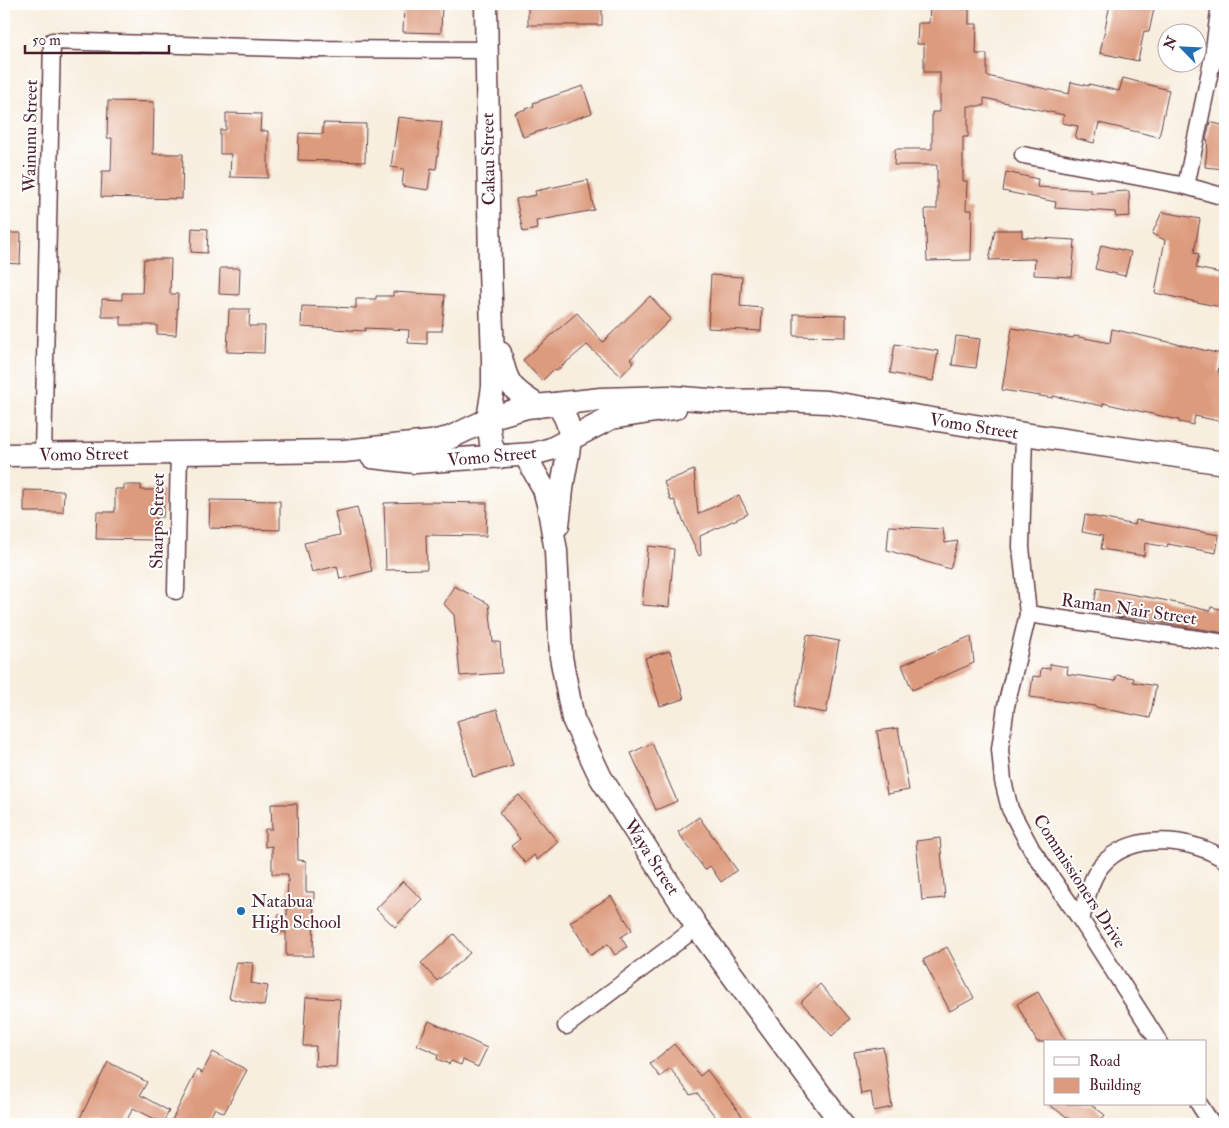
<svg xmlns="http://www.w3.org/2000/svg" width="1229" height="1128" viewBox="0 0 1229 1128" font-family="'IM FELL Double Pica',serif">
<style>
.building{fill:#dd9b7e}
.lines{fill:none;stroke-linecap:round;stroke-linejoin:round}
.street-casing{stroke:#643e46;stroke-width:19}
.secondary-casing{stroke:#643e46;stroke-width:25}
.street{stroke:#fff;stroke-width:16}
.secondary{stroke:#fff;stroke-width:22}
.poi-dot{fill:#1f6fb2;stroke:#fff;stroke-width:2}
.labels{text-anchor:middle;stroke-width:4;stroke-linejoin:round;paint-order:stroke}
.street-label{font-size:18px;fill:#4a1f2b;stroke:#fff}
.poi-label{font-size:18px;fill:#4a1f2b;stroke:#fff;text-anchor:start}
</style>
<rect width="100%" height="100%" fill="#fff"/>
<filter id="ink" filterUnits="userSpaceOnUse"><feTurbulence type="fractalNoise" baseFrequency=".02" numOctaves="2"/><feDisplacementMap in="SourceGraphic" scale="10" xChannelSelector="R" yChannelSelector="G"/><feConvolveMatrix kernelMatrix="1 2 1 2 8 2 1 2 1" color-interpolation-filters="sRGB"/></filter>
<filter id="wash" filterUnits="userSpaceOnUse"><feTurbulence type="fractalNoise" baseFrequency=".0096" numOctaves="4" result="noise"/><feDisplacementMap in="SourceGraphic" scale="20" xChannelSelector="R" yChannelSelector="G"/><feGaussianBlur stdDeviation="1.12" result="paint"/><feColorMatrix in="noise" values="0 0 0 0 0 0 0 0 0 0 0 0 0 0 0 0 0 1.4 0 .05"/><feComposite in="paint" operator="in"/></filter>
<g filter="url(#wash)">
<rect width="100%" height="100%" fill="#f7eede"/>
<g id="blocks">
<g class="building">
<path d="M 404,4 L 442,4 L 441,33 L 403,32 Z"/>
<rect x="528" y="4" width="74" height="21"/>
<path d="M 930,4 L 969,4 L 969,24 L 977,24 L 976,54 L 987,54 L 987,76 L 1069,94 L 1071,82 L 1089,86 L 1089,84 L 1119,91 L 1123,78 L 1169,90 L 1159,137 L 1099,123 L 1094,143 L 1075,138 L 1078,126 L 1062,123 L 1064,115 L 984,98 L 984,106 L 968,106 L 968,137 L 963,137 L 963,181 L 967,181 L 966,210 L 972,210 L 971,260 L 927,261 L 925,209 L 937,209 L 937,165 L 894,165 L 895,149 L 932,149 L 932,112 L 940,112 L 940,72 L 924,72 L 924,44 L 917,44 L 918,23 L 929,23 Z"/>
<path d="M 1110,4 L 1155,4 L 1149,32 L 1144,31 L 1138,61 L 1100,53 Z"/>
<path d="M 583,86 L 592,113 L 523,137 L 515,113 L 534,106 L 533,103 Z"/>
<path d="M 108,101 L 154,102 L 153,154 L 183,154 L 182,199 L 101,197 L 102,171 L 111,171 L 112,138 L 107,138 Z"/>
<path d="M 226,113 L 261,114 L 260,131 L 268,131 L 268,178 L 230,177 L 231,154 L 220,154 L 220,130 L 226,130 Z"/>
<path d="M 398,117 L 442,122 L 436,169 L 431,168 L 428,190 L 402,186 L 404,169 L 391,167 Z"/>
<path d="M 1210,122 L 1225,126 L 1225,156 L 1223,169 L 1205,167 L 1208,141 L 1206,140 Z"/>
<path d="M 323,123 L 366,124 L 365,162 L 298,160 L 299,133 L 323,134 Z"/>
<path d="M 1006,172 L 1038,179 L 1037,187 L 1091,190 L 1091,193 L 1129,191 L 1130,216 L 1116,217 L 1115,212 L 1055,208 L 1056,202 L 1003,191 Z"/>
<path d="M 588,180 L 594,210 L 536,221 L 537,229 L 523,232 L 516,199 L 536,195 L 535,191 Z"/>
<path d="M 1162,212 L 1200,219 L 1194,253 L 1199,254 L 1196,268 L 1225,274 L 1225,308 L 1155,293 L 1165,240 L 1152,234 Z"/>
<path d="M 192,228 L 208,229 L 207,253 L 191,252 Z"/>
<path d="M 995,230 L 1022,230 L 1022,237 L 1075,240 L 1072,277 L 1034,275 L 1035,259 L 989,260 Z"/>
<path d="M 4,233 L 21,233 L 20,264 L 4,263 Z"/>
<path d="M 1101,245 L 1131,252 L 1125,276 L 1095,269 Z"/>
<path d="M 144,259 L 171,259 L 170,294 L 178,294 L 176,335 L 157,334 L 157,325 L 121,325 L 121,317 L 102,317 L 102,299 L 122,300 L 122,293 L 142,293 Z"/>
<path d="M 220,268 L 240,268 L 239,295 L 219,294 Z"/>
<path d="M 711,275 L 742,277 L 740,306 L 762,308 L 761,331 L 708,328 Z"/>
<path d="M 393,292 L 445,295 L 442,331 L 427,331 L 427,344 L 408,343 L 409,330 L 365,328 L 365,331 L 301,327 L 302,306 L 356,308 L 356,299 L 376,299 L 376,296 L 393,296 Z"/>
<path d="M 650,296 L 671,319 L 630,359 L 634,362 L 621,376 L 587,345 L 556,371 L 554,369 L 542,381 L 523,360 L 577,313 L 603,342 Z"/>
<path d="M 229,309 L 250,309 L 249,326 L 265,326 L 264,353 L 227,352 Z"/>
<path d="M 794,314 L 846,315 L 846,337 L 794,336 Z"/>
<path d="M 1012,328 L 1073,338 L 1074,336 L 1110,343 L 1112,329 L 1221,354 L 1218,372 L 1225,373 L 1225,413 L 1223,422 L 1195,416 L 1193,425 L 1179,422 L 1179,420 L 1103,403 L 1103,406 L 1053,396 L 1053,398 L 1002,390 Z"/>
<path d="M 956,336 L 980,339 L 976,368 L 952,365 Z"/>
<path d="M 895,344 L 938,351 L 933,381 L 890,373 Z"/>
<path d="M 694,470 L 698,514 L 739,495 L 748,514 L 700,536 L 701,555 L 699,556 L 674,500 L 671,501 L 664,482 Z"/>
<path d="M 124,485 L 141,485 L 141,490 L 164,490 L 163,517 L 156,517 L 155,540 L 96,539 L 97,512 L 115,512 L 115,489 L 124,489 Z"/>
<path d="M 24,490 L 64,491 L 63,512 L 24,512 Z"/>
<path d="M 210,500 L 280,501 L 280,530 L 209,528 Z"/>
<path d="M 425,502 L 487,503 L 486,536 L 426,535 L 427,569 L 386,570 L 384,503 Z"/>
<path d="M 357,507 L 372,571 L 340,579 L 337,566 L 312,572 L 304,543 L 340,535 L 335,512 Z"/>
<path d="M 1085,515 L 1135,525 L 1136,520 L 1219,535 L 1216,553 L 1168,544 L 1167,547 L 1145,543 L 1144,556 L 1101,549 L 1103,536 L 1082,532 Z"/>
<path d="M 889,526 L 943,529 L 945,543 L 958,541 L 950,569 L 887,550 Z"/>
<path d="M 648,546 L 674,549 L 669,607 L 642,605 Z"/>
<path d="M 454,586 L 489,604 L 493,642 L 500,642 L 502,673 L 460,676 L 454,615 L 444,604 Z"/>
<path d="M 1097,588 L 1163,600 L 1210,611 L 1211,607 L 1225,610 L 1225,633 L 1134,618 L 1134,619 L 1118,617 L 1118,614 L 1093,610 Z"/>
<path d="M 807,635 L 839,641 L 826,713 L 794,707 Z"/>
<path d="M 971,636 L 974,663 L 912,690 L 902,665 Z"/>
<path d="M 670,651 L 684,699 L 660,706 L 645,658 Z"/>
<path d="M 1050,664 L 1068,667 L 1067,674 L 1115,681 L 1117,675 L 1134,678 L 1133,682 L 1156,686 L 1150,718 L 1095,707 L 1095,706 L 1030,697 L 1033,676 L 1040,677 L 1041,668 L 1050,669 Z"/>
<path d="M 497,709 L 513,766 L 473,777 L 457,721 Z"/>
<path d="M 898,728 L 909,790 L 887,794 L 877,731 Z"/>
<path d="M 652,743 L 677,801 L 656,810 L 631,753 Z"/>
<path d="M 519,795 L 558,842 L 537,860 L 534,855 L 525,863 L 511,846 L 520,839 L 499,812 Z"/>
<path d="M 271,804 L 297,804 L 298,860 L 306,861 L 306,892 L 314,892 L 313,956 L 286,956 L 286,932 L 278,932 L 278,915 L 287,915 L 288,874 L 272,874 L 272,846 L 265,847 L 265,829 L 272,829 Z"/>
<path d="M 699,817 L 737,870 L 721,882 L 710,866 L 705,870 L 678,832 Z"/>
<path d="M 940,838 L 945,898 L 922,900 L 916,841 Z"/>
<path d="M 403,881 L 422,899 L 395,927 L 376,909 Z"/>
<path d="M 611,896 L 632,930 L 621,937 L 627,947 L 615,955 L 608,944 L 591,955 L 570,922 Z"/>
<path d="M 454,934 L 470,953 L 437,981 L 421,963 Z"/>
<path d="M 947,947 L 974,998 L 950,1011 L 923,960 Z"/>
<path d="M 237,962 L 253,963 L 251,983 L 268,986 L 264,1006 L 229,998 Z"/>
<path d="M 820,984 L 850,1019 L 832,1036 L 801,1002 Z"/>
<path d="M 1038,992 L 1066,1042 L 1037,1042 L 1017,1004 Z"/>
<path d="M 306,997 L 340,999 L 336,1067 L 315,1066 L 316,1046 L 303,1046 Z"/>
<path d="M 429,1021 L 487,1048 L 478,1067 L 463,1060 L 461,1065 L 451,1061 L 449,1064 L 437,1059 L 438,1054 L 417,1045 Z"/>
<path d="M 674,1044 L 700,1076 L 707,1070 L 748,1124 L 721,1124 L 697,1093 L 690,1095 L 670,1068 L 660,1077 L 650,1064 Z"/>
<path d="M 883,1047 L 892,1107 L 874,1111 L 871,1092 L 861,1094 L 854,1052 Z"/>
<path d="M 213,1052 L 247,1070 L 224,1113 L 215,1108 L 207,1124 L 170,1124 L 197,1070 L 202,1073 Z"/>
<path d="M 108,1062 L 147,1082 L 140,1095 L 169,1111 L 163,1123 L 133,1108 L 125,1124 L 77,1124 Z"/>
<path d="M 1048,1104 L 1090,1104 L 1105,1115 L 1098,1124 L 1077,1124 Z"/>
</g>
</g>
</g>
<g filter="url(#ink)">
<use href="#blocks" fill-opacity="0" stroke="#643e46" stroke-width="1"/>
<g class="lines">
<defs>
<g id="street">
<path d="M 1220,4 L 1213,57 L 1225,59"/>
<path d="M 1023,155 L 1186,186 L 1225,197"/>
<path d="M 1186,186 L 1213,57"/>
<path d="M 1024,434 L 1021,547 L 1028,614 L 1006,706 L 1000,749 L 1003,781 L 1010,809 L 1032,850 L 1081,920 L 1159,1042"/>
<path d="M 43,455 L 52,41 L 313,49 L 487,50"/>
<path d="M 176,591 L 179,453"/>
<path d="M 1028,614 L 1225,643"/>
<path d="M 1081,920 C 1086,902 1089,881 1101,866 C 1130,831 1192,837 1225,860"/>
<path d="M 566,1026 L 697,927"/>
<path d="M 1199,1104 L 1212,1124"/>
</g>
<g id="secondary">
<path d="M 486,4 L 490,269 L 493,360 L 493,387 L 488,420 L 491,443 L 493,449 L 499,457"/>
<path d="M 500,353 C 507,385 510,388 538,406"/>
<path d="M 556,404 C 579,429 567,452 563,482 C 561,496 560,510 558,525"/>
<path d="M 4,455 L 344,451 L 431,442 L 449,438 L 496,416 L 527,407 L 601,399 L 669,397 L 722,401 L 781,400 L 827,402 L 1024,434 L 1225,463"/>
<path d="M 525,455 L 544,489 L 548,504 L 556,551 L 561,657 L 573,719 L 601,778 L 697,927 L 842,1124"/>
<path d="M 372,457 L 415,462 L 533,454 L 551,449 L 611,418 L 675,408"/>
</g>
</defs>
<use href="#street" class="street-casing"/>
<use href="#secondary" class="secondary-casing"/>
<use href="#street" class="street"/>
<use href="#secondary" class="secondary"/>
</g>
</g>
<circle class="poi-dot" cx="241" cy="911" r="5"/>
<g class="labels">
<g class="street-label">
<text transform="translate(30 136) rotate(-89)" y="6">Wainunu Street</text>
<text transform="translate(488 159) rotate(-91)" y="6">Cakau Street</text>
<text transform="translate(974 426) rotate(9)" y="6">Vomo Street</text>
<text transform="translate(84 454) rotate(-1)" y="6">Vomo Street</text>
<text transform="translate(492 456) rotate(-5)" y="6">Vomo Street</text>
<text transform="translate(157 521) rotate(-89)" y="6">Sharps Street</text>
<text transform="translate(1129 609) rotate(8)" y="6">Raman Nair Street</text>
<text transform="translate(652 857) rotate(57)" y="6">Waya Street</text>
<text transform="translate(1080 881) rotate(57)" y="6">Commissioners Drive</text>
</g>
<g class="poi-label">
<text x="251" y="907">Natabua<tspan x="251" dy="21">High School</tspan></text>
</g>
</g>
<rect width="1229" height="1128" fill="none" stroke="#fff" stroke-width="20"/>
<rect x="1044" y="1040" width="162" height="65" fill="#ffffff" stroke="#b7a5aa"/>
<rect x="1054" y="1057" width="25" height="8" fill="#ffffff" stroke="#b7a5aa"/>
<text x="1089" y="1066" font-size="15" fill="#4a1f2b">Road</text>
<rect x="1054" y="1078" width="25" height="15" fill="#dd9b7e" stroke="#b7a5aa"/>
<text x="1089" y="1090" font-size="15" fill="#4a1f2b">Building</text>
<g transform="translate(1182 48) rotate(294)"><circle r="24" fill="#ffffff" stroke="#b7a5aa"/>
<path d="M0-4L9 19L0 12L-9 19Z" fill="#1f6fb2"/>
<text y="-8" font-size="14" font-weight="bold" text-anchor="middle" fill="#4a1f2b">N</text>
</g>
<path d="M25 45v8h144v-8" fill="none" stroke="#4a1f2b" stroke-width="2.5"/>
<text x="32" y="45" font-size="15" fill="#4a1f2b" stroke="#ffffff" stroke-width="4" paint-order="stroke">50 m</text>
</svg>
